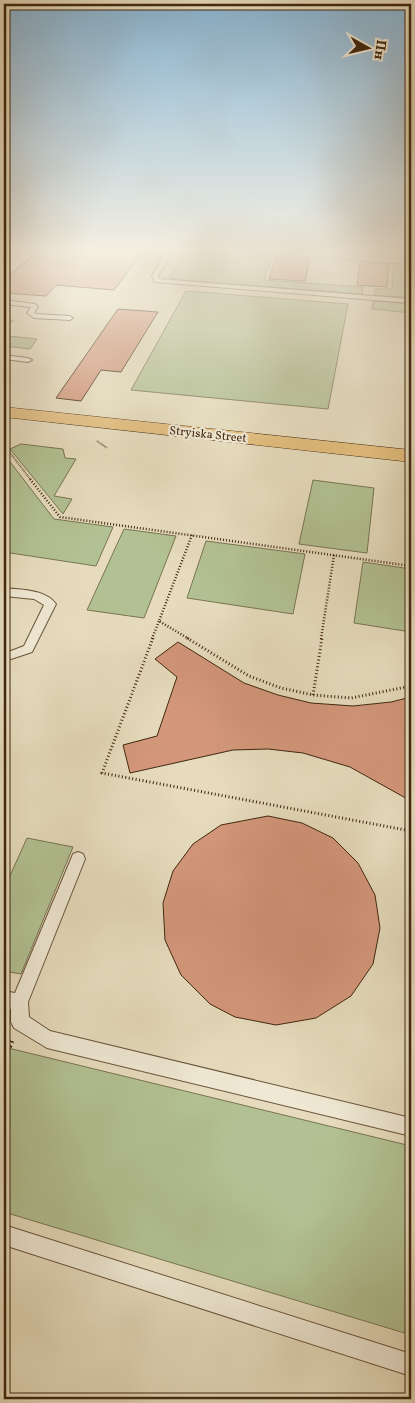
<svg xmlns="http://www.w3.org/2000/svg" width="415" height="1403" viewBox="0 0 415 1403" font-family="Vollkorn,serif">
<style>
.green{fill:#b2c193;stroke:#797451}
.building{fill:#d4977b;stroke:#40270f}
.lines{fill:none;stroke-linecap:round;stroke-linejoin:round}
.service-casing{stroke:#6a543a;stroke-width:2}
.minor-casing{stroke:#6a543a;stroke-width:2}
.primary-casing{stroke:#40270f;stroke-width:1}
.path-far3{stroke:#40270f;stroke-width:2;stroke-dasharray:0.5 1;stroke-linecap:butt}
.path-far2{stroke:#40270f;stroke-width:2.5;stroke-dasharray:1 2;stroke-linecap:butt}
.path-far1{stroke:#40270f;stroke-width:3;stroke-dasharray:1 2.5;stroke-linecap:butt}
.path{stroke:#40270f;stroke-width:4.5;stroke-dasharray:2 3;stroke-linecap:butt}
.service{fill:#efe8d4;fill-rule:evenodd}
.minor{fill:#efe8d4;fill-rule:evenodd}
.primary{fill:#e3be7e;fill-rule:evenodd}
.labels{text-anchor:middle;stroke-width:4.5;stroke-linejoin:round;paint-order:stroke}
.far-street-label{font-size:12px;fill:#40270f;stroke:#efe8d4}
</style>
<rect width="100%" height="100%" fill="#e6dcbd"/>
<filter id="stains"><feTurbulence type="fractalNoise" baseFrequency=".004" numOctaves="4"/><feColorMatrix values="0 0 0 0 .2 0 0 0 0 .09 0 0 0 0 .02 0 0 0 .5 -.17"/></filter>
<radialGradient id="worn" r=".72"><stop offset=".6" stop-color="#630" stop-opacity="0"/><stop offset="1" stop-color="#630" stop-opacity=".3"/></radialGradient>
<g class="green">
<path d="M 187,251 L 273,254 L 264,280 L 363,287 L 362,294 L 178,280 L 169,277 Z"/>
<path d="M 394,264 L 411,265 L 411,298 L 374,295 L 375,289 L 392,289 Z"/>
<path d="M 186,291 L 348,304 L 328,409 L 131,390 Z"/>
<path d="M 377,301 L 411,304 L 411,313 L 372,309 L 373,302 Z"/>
<path d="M 8,336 L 37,339 L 30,349 L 4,346 L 4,342 Z"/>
<path d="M 21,444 L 63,449 L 65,458 L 76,459 L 54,496 L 72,499 L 63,514 L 10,449 Z"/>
<path d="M 4,454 L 54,519 L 113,527 L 96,566 L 4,552 Z"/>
<path d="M 313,480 L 374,488 L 367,553 L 299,544 Z"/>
<path d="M 124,529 L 176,536 L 144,618 L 87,610 Z"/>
<path d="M 206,541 L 305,554 L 293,614 L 187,598 Z"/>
<path d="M 363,562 L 411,569 L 411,632 L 354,623 Z"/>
<path d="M 27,838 L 73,847 L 21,974 L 4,971 L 4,889 Z"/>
<path d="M 4,1047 L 411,1146 L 411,1335 L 4,1212 Z"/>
</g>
<g class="building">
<path d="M 39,251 L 143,251 L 114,290 L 56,285 L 46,296 L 4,293 L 4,277 L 10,275 Z"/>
<path d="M 277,256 L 310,258 L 305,281 L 269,279 Z"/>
<path d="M 360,262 L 389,264 L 387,287 L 357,285 Z"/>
<path d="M 118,309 L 158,312 L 121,372 L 101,370 L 81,401 L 56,398 Z"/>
<path d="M 178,642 L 244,683 L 278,695 L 311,703 L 353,706 L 391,702 L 411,697 L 411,801 L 350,767 L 303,753 L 268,749 L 233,750 L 130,773 L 123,745 L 157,736 L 177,677 L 155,659 Z"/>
<path d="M 268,816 L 302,823 L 333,838 L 358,863 L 375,895 L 380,928 L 373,964 L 351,996 L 316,1018 L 276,1025 L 235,1017 L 210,1004 L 181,975 L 165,940 L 163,903 L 173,871 L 193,844 L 221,825 Z"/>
</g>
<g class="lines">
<defs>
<g id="service">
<path d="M 167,251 L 173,251 L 158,276 L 159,279 L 411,299 L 411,303 L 155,282 L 152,276 Z"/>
<path d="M 248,251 L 279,251 L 411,260 L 411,264 Z"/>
<path d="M 4,300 L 35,304 L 38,307 L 34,313 L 36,314 L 70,316 L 73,318 L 70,320 L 34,318 L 27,313 L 31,307 L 4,304 Z"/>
<path d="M 4,355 L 28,358 L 32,360 L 28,362 L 4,359 Z"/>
<path d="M 4,588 C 21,590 45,589 56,604 L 32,652 L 11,659 L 4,658 L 4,650 L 11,651 L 24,646 L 44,605 L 34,599 L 4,596 Z"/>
<path d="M 78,852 L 83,854 L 85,859 L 28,1002 L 29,1017 L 50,1031 L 411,1118 L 411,1136 L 47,1048 L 14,1028 L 11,1022 L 11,1009 L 4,1007 L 4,991 L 15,993 L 71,859 L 73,854 Z"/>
<path d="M 4,1225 L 411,1354 L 411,1376 L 4,1245 Z"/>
</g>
<path id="minor" d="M 23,251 L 37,251 L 9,274 L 4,275 L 4,265 Z"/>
<path id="primary" d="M 4,407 L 411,450 L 411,462 L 4,417 Z"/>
</defs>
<use href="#service" class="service-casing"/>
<use href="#minor" class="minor-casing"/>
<use href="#primary" class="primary-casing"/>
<g class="path-far3">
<path d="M 4,330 L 14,319"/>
<path d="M 97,441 L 107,448"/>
<path d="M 4,445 L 31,480"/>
</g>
<g class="path-far2">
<path d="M 30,479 L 60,517 L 411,566"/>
<path d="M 152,639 L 159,621"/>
<path d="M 189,639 L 159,621 L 192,535"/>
<path d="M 321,639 L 334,555"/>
</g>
<g class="path-far1">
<path d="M 153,638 L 102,773 L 411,831"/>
<path d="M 187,638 L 249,676 L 281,688 L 313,695 L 351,698 L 411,686"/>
<path d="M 313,695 L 322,638"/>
</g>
<path class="path" d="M 4,1061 L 12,1041"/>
<use href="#service" class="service"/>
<use href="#minor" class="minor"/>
<use href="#primary" class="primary"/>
</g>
<linearGradient id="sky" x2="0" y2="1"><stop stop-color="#89b6d6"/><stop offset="0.56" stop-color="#f4efe1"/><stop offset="1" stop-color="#f4efe1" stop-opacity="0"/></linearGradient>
<rect width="415" height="448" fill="url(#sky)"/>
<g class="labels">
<g class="far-street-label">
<text transform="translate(208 434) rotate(6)" y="4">Stryiska Street</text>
</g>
</g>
<rect width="415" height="1403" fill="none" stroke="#e6dcbd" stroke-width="20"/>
<rect x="5" y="5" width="405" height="1393" fill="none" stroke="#40270f" stroke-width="2.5"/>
<rect x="10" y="10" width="395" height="1383" fill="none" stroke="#40270f"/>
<g transform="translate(368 48) rotate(98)" stroke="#efe8d4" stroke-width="4" paint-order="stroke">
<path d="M0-4L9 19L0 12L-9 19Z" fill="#40270f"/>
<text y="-8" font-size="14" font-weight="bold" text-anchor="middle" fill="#40270f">Пн</text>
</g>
<rect width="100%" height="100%" filter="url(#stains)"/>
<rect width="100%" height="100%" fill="url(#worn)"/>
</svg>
